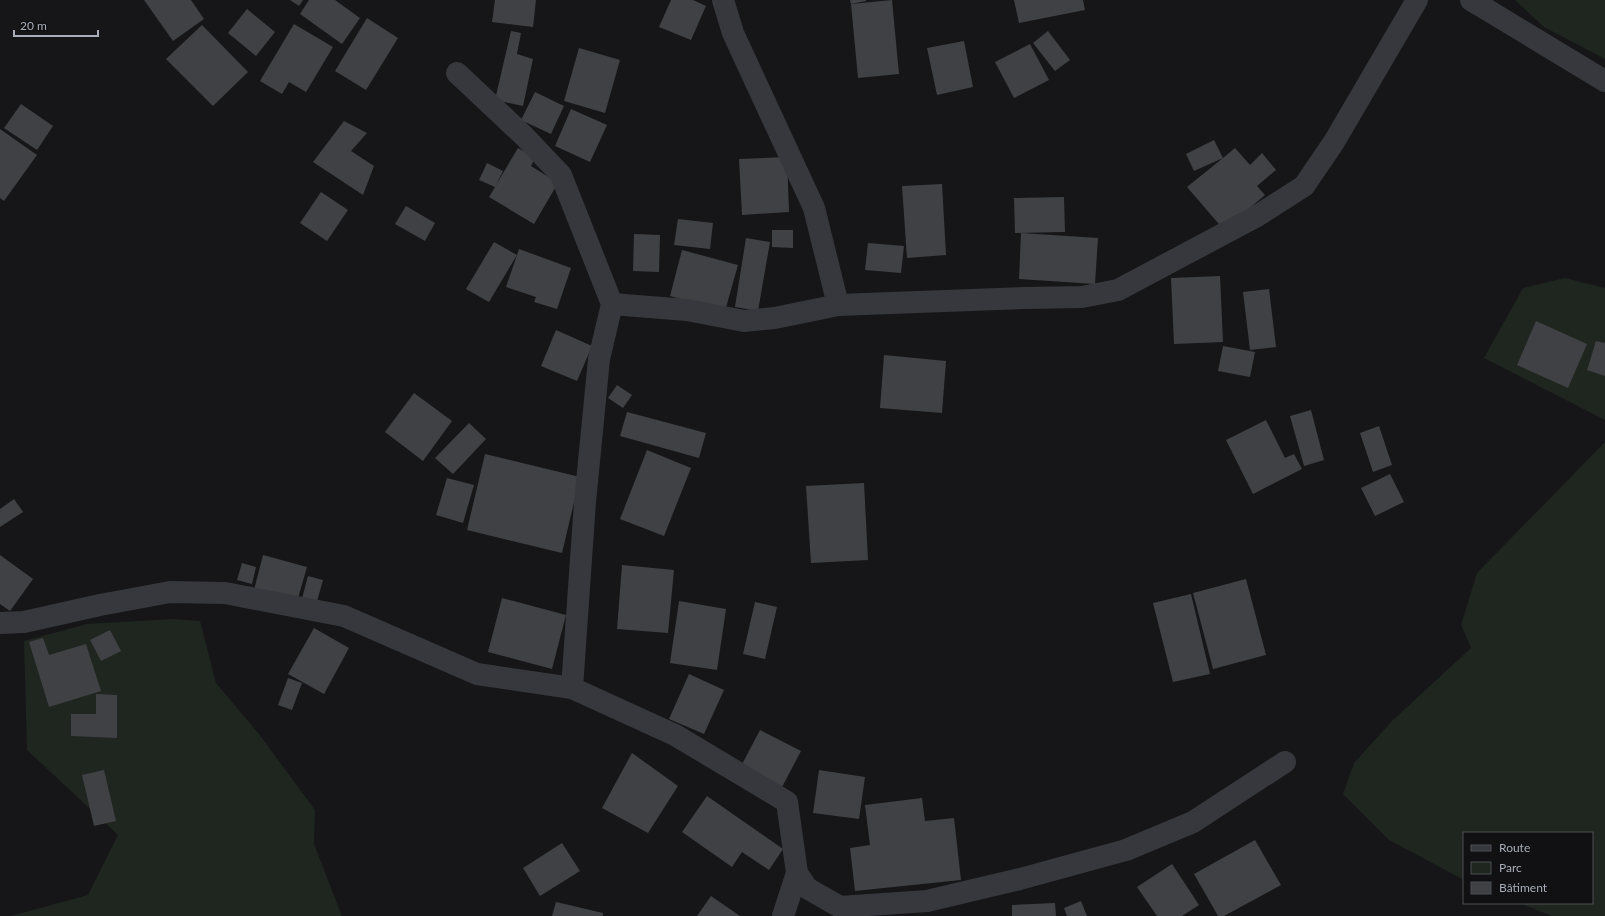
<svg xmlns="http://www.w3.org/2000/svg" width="1605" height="916" viewBox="0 0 1605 916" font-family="Lato,sans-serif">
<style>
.green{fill:#1e261f}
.building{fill:#404145}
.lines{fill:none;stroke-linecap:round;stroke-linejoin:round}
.minor{stroke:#37383d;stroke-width:22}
</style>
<rect width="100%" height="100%" fill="#161618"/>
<g class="green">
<path d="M 1515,0 L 1605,0 L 1605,59 L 1544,27 Z"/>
<path d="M 1565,278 L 1605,288 L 1605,420 L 1484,358 L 1523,288 Z"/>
<path d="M 1605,442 L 1605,916 L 1552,916 L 1520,903 L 1592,903 L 1592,833 L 1464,833 L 1464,880 L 1389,840 L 1343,794 L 1354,763 L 1392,721 L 1471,648 L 1461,625 L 1477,573 Z"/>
<path d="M 173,619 L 200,621 L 216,683 L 259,734 L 315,810 L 314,844 L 342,916 L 11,916 L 88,895 L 118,835 L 27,750 L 24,641 L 87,624 Z"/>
</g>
<g class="building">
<path d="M 144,0 L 191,0 L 204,19 L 173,41 Z"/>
<path d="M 290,0 L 303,0 L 299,6 Z"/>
<path d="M 309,0 L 335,0 L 360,18 L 342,44 L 300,14 Z"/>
<path d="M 495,0 L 536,0 L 533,27 L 492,22 Z"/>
<path d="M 671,0 L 693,0 L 706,6 L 691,40 L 659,27 Z"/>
<path d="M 850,0 L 866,0 L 866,1 L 851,4 Z"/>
<path d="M 892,0 L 899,74 L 858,78 L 851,4 Z"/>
<path d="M 1014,0 L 1083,0 L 1085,10 L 1019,23 Z"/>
<path d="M 247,9 L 275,32 L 256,56 L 228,33 Z"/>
<path d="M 367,18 L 398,38 L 366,90 L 335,71 Z"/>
<path d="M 294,24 L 333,47 L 306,92 L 289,82 L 282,94 L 260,81 Z"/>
<path d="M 202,25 L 248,72 L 213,106 L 166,59 Z"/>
<path d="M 511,31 L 521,33 L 517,54 L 533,59 L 523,106 L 495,100 Z"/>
<path d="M 1048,31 L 1070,60 L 1055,71 L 1033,43 Z"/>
<path d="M 964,41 L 973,87 L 937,95 L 927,48 Z"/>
<path d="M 1030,44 L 1049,80 L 1014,98 L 995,62 Z"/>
<path d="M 579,48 L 620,60 L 605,113 L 564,101 Z"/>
<path d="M 535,92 L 564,106 L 551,134 L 521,120 Z"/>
<path d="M 21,104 L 53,126 L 37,150 L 4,128 Z"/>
<path d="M 571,109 L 607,125 L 590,162 L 555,146 Z"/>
<path d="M 344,121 L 367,133 L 351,151 L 374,166 L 363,195 L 313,162 Z"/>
<path d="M 0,129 L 37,155 L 4,201 L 0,198 Z"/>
<path d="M 1214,140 L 1223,158 L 1235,148 L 1250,165 L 1262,153 L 1276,170 L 1257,186 L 1265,195 L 1224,230 L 1187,187 L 1223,158 L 1194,171 L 1186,154 Z"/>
<path d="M 518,148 L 535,158 L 531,166 L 558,183 L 534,224 L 489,197 L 495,187 L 479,180 L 487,163 L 503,171 L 496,185 Z"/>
<path d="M 787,157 L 789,212 L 742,215 L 739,159 Z"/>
<path d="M 942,184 L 946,255 L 907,258 L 902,186 Z"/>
<path d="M 321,192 L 348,210 L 327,241 L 300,223 Z"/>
<path d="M 1064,197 L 1065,232 L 1015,233 L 1014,198 Z"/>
<path d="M 406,206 L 435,223 L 425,241 L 395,224 Z"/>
<path d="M 678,219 L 713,223 L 710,249 L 674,245 Z"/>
<path d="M 772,230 L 793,230 L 793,248 L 772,247 Z"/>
<path d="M 1021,233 L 1098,238 L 1095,284 L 1019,279 Z"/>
<path d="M 634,234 L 660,235 L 659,272 L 633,271 Z"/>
<path d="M 746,238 L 770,242 L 758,311 L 735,307 Z"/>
<path d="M 494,242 L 517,255 L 489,302 L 466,289 Z"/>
<path d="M 868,243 L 904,246 L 901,273 L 865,270 Z"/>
<path d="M 519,249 L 571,268 L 557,309 L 534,302 L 536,297 L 506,287 Z"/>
<path d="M 682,250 L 738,265 L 725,311 L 670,296 Z"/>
<path d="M 1220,276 L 1223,342 L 1174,344 L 1171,278 Z"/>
<path d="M 1269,289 L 1276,347 L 1250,350 L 1243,292 Z"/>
<path d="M 1536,321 L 1587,344 L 1568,388 L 1517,365 Z"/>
<path d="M 556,330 L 592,346 L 577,381 L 541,366 Z"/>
<path d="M 1596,341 L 1605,343 L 1605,376 L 1587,370 Z"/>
<path d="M 1223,346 L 1255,352 L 1250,377 L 1218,371 Z"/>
<path d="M 884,355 L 946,361 L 942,413 L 880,408 Z"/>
<path d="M 617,385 L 632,395 L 623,408 L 608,398 Z"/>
<path d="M 414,393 L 452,421 L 423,461 L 385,432 Z"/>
<path d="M 1311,410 L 1324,460 L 1304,466 L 1290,416 Z"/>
<path d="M 627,412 L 706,433 L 699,458 L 620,436 Z"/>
<path d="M 1266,420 L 1285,458 L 1294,454 L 1302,469 L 1253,494 L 1226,440 Z"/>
<path d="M 469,423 L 486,439 L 453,474 L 435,458 Z"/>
<path d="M 1379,426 L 1392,465 L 1373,472 L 1360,433 Z"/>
<path d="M 647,450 L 691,468 L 664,536 L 620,519 Z"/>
<path d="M 485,454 L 580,477 L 562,553 L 467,530 Z"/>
<path d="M 1390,474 L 1404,502 L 1375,516 L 1361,488 Z"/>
<path d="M 447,478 L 474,485 L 463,523 L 436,515 Z"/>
<path d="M 864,483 L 868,560 L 811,563 L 806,486 Z"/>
<path d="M 14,499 L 23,512 L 0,527 L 0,509 Z"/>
<path d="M 0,555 L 33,579 L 10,611 L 0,604 Z"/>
<path d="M 263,555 L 307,567 L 296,605 L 253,594 Z"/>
<path d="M 242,563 L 256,567 L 252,584 L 237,580 Z"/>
<path d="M 622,565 L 674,570 L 668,633 L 617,629 Z"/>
<path d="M 308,576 L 323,580 L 316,605 L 301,602 Z"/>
<path d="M 1246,579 L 1266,655 L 1213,669 L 1193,593 Z"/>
<path d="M 1191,594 L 1210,674 L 1173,682 L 1153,603 Z"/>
<path d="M 502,598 L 566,615 L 552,669 L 488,652 Z"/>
<path d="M 679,601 L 726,609 L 717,670 L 670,663 Z"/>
<path d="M 755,602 L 777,607 L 765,659 L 743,654 Z"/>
<path d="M 314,628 L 349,648 L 324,694 L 288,674 Z"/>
<path d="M 110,630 L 121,651 L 101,661 L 90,640 Z"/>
<path d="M 43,638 L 49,655 L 86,644 L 101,691 L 49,707 L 29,642 Z"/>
<path d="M 689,674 L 724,690 L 704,734 L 669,719 Z"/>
<path d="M 288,678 L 302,683 L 292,710 L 278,705 Z"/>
<path d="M 96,694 L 117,695 L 117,738 L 71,736 L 71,714 L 96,714 Z"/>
<path d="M 760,730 L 801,751 L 781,789 L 740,768 Z"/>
<path d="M 632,753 L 678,786 L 648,833 L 602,808 Z"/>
<path d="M 104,770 L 116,821 L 94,826 L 82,775 Z"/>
<path d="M 819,770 L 865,777 L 859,819 L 813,813 Z"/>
<path d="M 707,796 L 783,849 L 769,870 L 742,852 L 732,867 L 682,832 Z"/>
<path d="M 922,798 L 925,821 L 954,818 L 961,880 L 855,891 L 850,848 L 870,845 L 865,805 Z"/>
<path d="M 1255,840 L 1281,885 L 1224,916 L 1218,916 L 1194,874 Z"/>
<path d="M 562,843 L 580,871 L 540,896 L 523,868 Z"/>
<path d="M 1172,864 L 1199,905 L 1182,916 L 1157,916 L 1137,887 Z"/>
<path d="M 711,896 L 740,916 L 697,916 Z"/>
<path d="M 1081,901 L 1087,916 L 1067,916 L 1064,908 Z"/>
<path d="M 556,902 L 603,913 L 603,916 L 552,916 Z"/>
<path d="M 1055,903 L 1056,916 L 1012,916 L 1012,905 Z"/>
</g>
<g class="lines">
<g class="minor">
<path d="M 723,0 L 733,33 L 814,208 L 838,305"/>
<path d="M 1471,0 L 1605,81"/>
<path d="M 457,73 L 524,136 L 561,175 L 612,304 L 599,359 L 585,502 L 572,688"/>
<path d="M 612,304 L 687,310 L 744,321 L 775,318 L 838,305 L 1025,298 L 1082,297 L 1118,290 L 1257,216 L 1304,186 L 1334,142 L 1417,0"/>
<path d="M 0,623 L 24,622 L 100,605 L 170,592 L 225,593 L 344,616 L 477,674 L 572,688 L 675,735 L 787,802 L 797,873 L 783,916"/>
<path d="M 797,873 L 807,888 L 840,907 L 927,901 L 1020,879 L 1126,850 L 1193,822 L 1285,762"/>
</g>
</g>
<rect x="1463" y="832" width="130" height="72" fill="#111113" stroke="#4d4f55"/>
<rect x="1471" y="845" width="20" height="6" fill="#37383d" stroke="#4d4f55"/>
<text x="1499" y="852" font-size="12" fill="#a8adb8">Route</text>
<rect x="1471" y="862" width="20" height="12" fill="#1e261f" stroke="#4d4f55"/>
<text x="1499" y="872" font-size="12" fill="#a8adb8">Parc</text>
<rect x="1471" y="882" width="20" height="12" fill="#404145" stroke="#4d4f55"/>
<text x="1499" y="892" font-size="12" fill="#a8adb8">Bâtiment</text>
<path d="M14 30v6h84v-6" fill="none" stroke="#a8adb8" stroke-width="2"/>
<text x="20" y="30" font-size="12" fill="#a8adb8" stroke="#111113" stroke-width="3" paint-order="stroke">20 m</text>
</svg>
